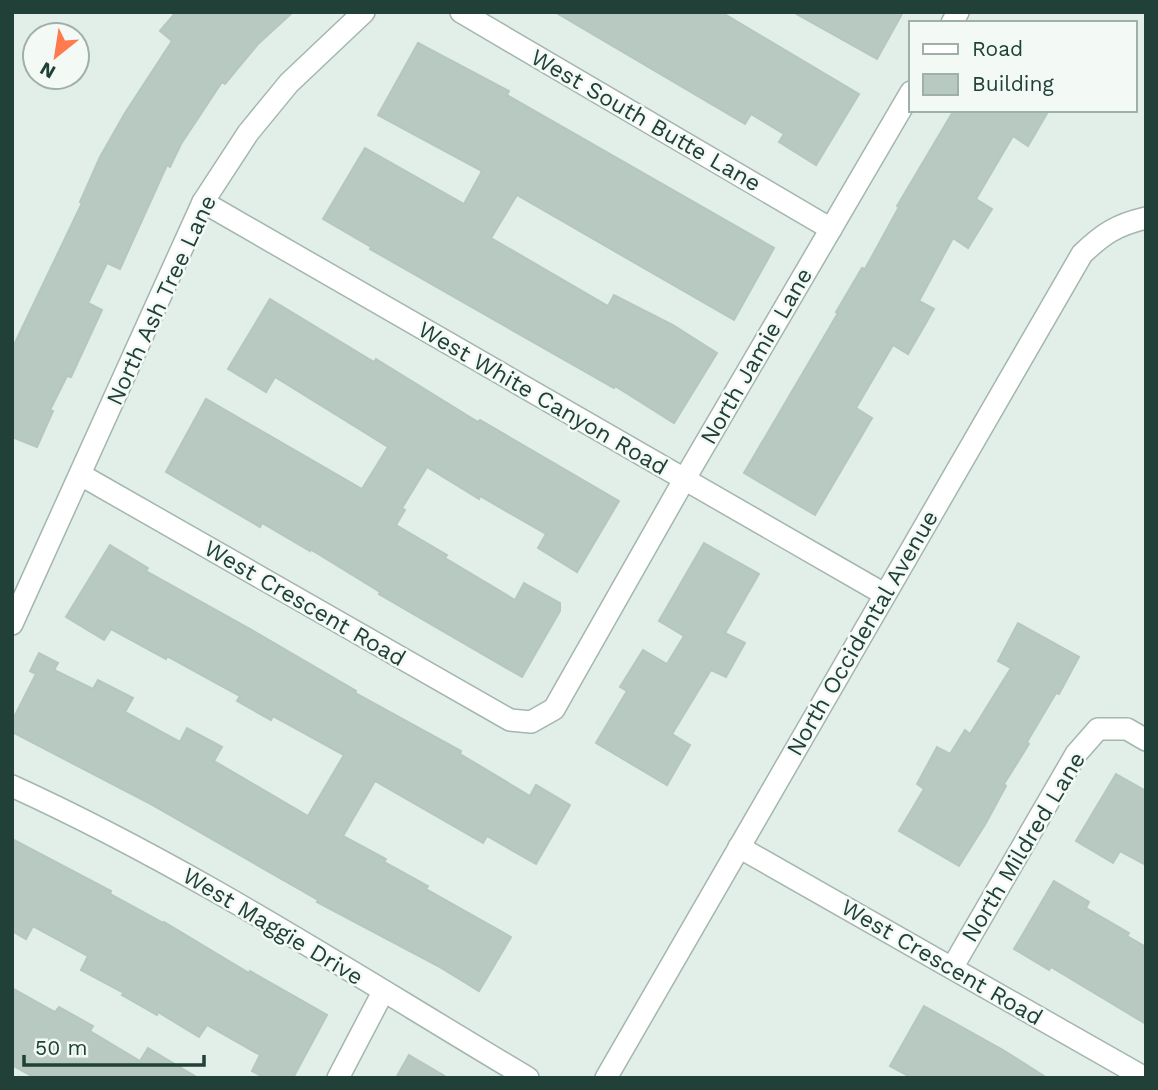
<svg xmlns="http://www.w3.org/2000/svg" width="1158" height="1090" viewBox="0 0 1158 1090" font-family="'Work Sans',sans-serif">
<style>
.building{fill:#b7c9c1;stroke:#b4c8bf;stroke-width:2}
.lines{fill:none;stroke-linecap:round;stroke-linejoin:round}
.street-casing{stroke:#a4b6b0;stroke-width:24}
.street{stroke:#fff;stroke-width:21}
.labels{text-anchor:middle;stroke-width:5;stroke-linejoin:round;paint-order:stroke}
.street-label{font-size:23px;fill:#204038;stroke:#f3faf6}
</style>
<rect width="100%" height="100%" fill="#e2eee8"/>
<g class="building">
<path d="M 176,12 L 293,12 L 258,44 L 225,84 L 222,82 L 181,144 L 170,167 L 167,165 L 120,269 L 107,263 L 88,303 L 102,310 L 71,377 L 67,376 L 50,410 L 53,411 L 37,447 L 12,437 L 12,349 L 82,203 L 80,202 L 100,157 L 125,113 L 172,41 L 160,31 Z"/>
<path d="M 555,12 L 721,12 L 859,94 L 816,165 L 779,142 L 784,134 L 751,114 L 745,124 Z"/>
<path d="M 793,12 L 903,12 L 877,59 Z"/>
<path d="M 418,43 L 509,91 L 507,95 L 774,248 L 734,320 L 517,195 L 491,238 L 608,306 L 614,295 L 673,325 L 717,353 L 674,423 L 615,386 L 614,388 L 575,366 L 370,249 L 371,247 L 323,219 L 365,148 L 464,204 L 482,171 L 378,115 Z"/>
<path d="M 954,110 L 1049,110 L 1028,146 L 1013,136 L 976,199 L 992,209 L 968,248 L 953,238 L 919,301 L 934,309 L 908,354 L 893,345 L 856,408 L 872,418 L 815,515 L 744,473 L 838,313 L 836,312 L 862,268 L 865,269 L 899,207 L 897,206 Z"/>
<path d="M 270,299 L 374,362 L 376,359 L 478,422 L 480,420 L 619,501 L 577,572 L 538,548 L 546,534 L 480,496 L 479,499 L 427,467 L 402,508 L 405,510 L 396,525 L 447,555 L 445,558 L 515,600 L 524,583 L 560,603 L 560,611 L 522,677 L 379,594 L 380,592 L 310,549 L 310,551 L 262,523 L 260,527 L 166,472 L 206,399 L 362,489 L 388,447 L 275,377 L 266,392 L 228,369 Z"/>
<path d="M 704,543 L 759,574 L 725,633 L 745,643 L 726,677 L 711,670 L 672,734 L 690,745 L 667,785 L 596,743 L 627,691 L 620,687 L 643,650 L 667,664 L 684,636 L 659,621 Z"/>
<path d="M 110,545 L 148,568 L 146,571 L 257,633 L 356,691 L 355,693 L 461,751 L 460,754 L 530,796 L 536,785 L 570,805 L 536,864 L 487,836 L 483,843 L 375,781 L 343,836 L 386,859 L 384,862 L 428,886 L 426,889 L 511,937 L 479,991 L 438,966 L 317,902 L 318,900 L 147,802 L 12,732 L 12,721 L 36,674 L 30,671 L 39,653 L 58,663 L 54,670 L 93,689 L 98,680 L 133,698 L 125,712 L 180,742 L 187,728 L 222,747 L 214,761 L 308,816 L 344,755 L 273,716 L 271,720 L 237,701 L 240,696 L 167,656 L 166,659 L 111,629 L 104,640 L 66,617 Z"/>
<path d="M 1018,623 L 1079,657 L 1059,694 L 1056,693 L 1027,742 L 1029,744 L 1004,784 L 1006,786 L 986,823 L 959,866 L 899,831 L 924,789 L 917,784 L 937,747 L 950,754 L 965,730 L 970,734 L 1011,668 L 998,661 Z"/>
<path d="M 1116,774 L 1146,791 L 1146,865 L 1120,851 L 1113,863 L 1076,841 Z"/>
<path d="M 12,839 L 111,891 L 110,894 L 163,923 L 164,922 L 249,973 L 250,971 L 327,1015 L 293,1078 L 265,1078 L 252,1071 L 260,1055 L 207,1025 L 199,1037 L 158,1012 L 157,1015 L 122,995 L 124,993 L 81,970 L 88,956 L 33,926 L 26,939 L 12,931 Z"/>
<path d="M 1054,881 L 1089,902 L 1086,908 L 1129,933 L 1127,936 L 1146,947 L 1146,1024 L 1051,967 L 1049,970 L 1014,949 Z"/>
<path d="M 12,988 L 55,1012 L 59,1007 L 93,1026 L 90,1031 L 140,1061 L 148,1048 L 198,1078 L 35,1078 L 12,1065 Z"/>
<path d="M 924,1006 L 1003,1050 L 1047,1078 L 912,1078 L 890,1066 Z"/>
<path d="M 409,1055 L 448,1078 L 396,1078 Z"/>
</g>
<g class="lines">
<defs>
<g id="street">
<path d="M 461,12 L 831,229"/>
<path d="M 952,23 L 958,12"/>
<path d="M 203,202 L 884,594"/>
<path d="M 81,475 L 510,720 L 531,722 L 554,709 L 684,480 L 911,92"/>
<path d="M 12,624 L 203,202 L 248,133 L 289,83 L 364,12"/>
<path d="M 12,786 C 192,868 358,977 528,1078"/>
<path d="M 739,847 L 1145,1078"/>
<path d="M 952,968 L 1076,754 L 1098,729 L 1127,729 L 1146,740"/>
<path d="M 338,1078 L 383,992"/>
<path d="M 606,1078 L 1082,254 C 1103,234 1116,225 1146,218"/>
</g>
</defs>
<use href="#street" class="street-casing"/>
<use href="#street" class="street"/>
</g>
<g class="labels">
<g class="street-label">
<text transform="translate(646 120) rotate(30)" y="8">West South Butte Lane</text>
<text transform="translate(161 300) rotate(-65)" y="8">North Ash Tree Lane</text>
<text transform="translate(756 356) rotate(-60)" y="8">North Jamie Lane</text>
<text transform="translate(543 398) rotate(30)" y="8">West White Canyon Road</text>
<text transform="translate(305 603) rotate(30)" y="8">West Crescent Road</text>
<text transform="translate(862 633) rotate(-60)" y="8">North Occidental Avenue</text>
<text transform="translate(1023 847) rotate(-59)" y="8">North Mildred Lane</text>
<text transform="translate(273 926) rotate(31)" y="8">West Maggie Drive</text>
<text transform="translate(942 962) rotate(30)" y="8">West Crescent Road</text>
</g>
</g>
<rect width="1158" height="1090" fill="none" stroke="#204038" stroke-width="28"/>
<rect x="909" y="21" width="228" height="91" fill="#f3faf6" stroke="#9fb0aa" stroke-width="2"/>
<rect x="923" y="44" width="35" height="10" fill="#ffffff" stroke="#9fb0aa" stroke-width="2"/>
<text x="972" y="56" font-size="21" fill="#204038">Road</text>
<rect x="923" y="74" width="35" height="21" fill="#b7c9c1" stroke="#9fb0aa" stroke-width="2"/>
<text x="972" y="91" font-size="21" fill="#204038">Building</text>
<g transform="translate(56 56) rotate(210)"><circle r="33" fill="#f3faf6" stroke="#9fb0aa" stroke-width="2"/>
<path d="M0-5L12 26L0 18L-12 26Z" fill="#fe7a4f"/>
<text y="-10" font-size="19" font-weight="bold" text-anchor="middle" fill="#204038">N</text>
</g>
<path d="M24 1055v10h180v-10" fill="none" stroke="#204038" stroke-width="3.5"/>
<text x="35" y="1055" font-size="21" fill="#204038" stroke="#f3faf6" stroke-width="5" paint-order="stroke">50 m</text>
</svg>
